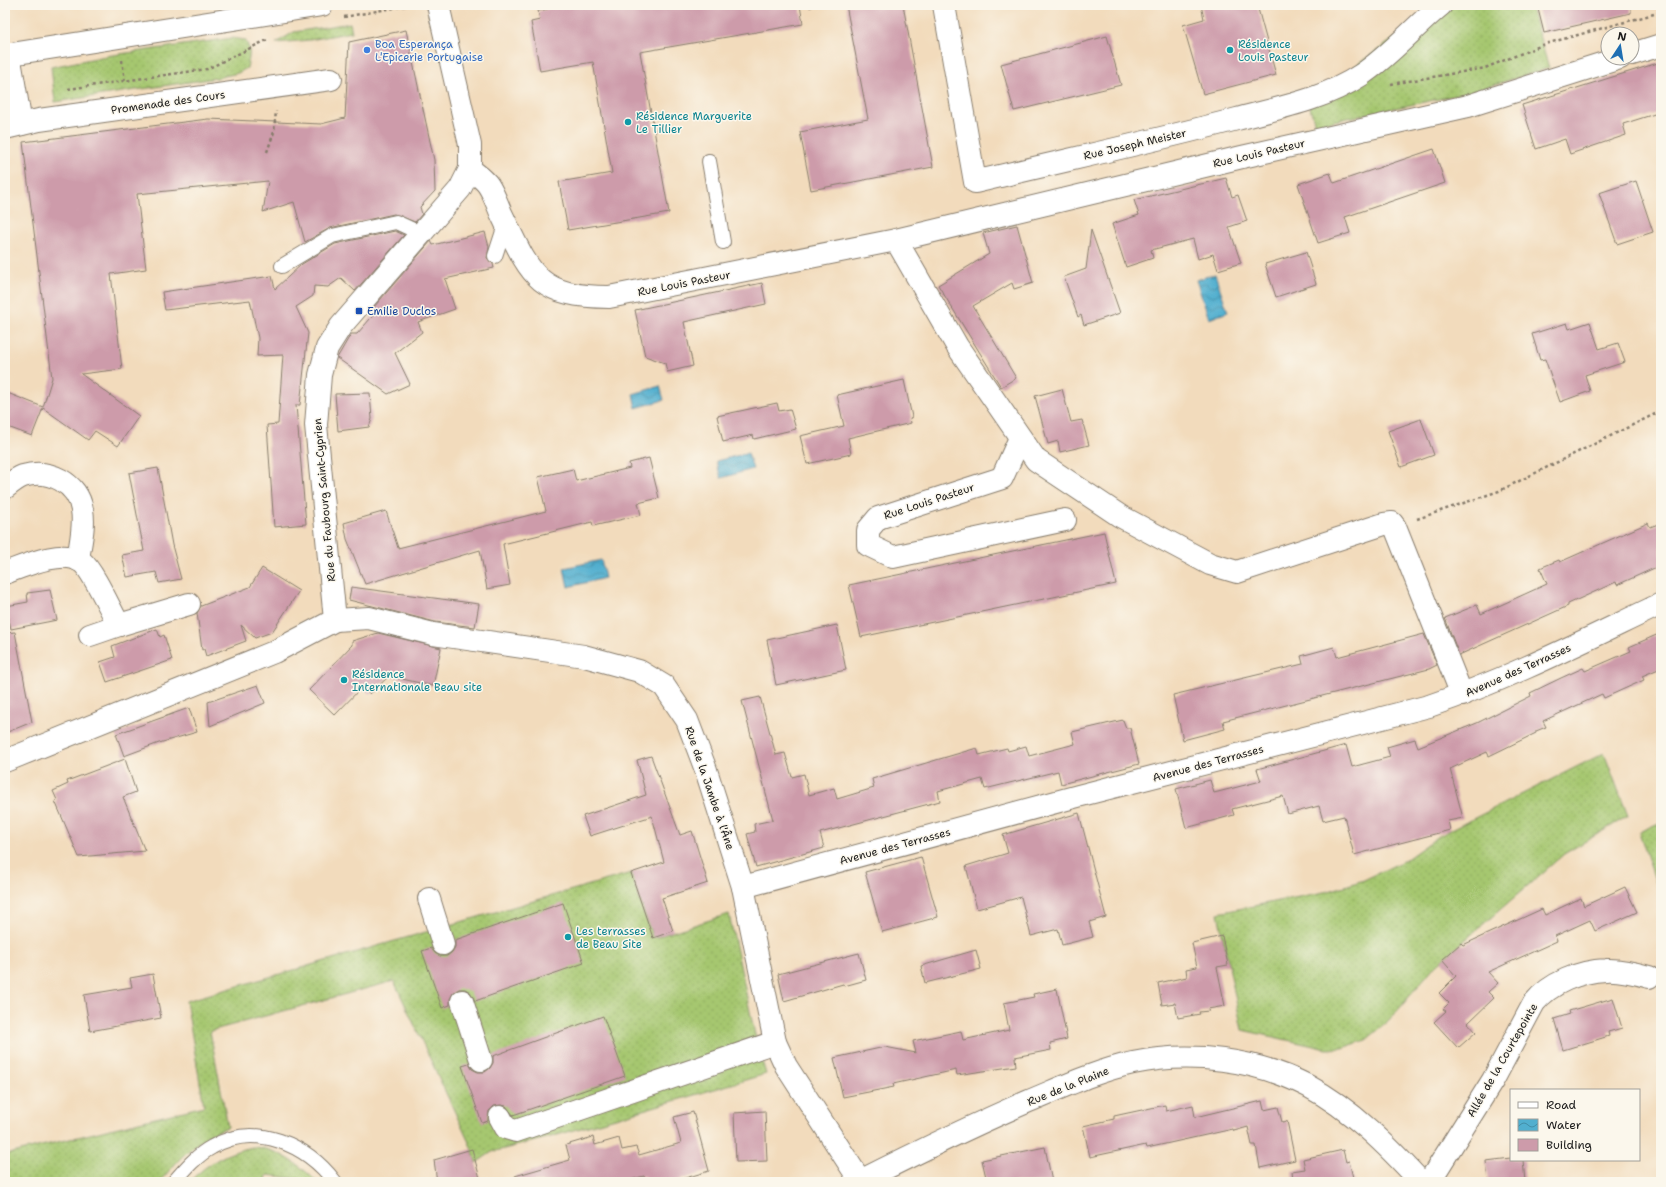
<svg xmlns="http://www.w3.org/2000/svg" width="1666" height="1187" viewBox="0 0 1666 1187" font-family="'Shantell Sans',sans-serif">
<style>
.grass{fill:url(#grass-dots);stroke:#617246}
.water{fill:url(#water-waves);stroke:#366676}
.building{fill:#cd9baa}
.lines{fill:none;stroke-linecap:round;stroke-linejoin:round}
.service-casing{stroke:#877c6c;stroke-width:16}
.minor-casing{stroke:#877c6c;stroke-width:24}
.tertiary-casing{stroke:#877c6c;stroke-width:24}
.path{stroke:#877c6c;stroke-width:2.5;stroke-dasharray:3 3;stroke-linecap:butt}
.service{stroke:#fff;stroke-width:14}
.minor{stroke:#fff;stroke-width:22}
.tertiary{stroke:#fff;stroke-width:22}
.shop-dot{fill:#3f7fe0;stroke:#fbf7ec;stroke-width:1.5}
.culture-dot{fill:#0f9aa8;stroke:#fbf7ec;stroke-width:1.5}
.transit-dot{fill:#1a4fb4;stroke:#fbf7ec;stroke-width:1.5}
.labels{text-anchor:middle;stroke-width:3;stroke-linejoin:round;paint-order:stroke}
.shop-label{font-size:11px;fill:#366cbe;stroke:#fbf7ec;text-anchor:start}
.culture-label{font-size:11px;fill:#0d838f;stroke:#fbf7ec;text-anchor:start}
.street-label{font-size:11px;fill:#1c1c1c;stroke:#fbf7ec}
.transit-label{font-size:11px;fill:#164399;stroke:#fbf7ec;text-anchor:start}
</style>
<defs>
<pattern id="grass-dots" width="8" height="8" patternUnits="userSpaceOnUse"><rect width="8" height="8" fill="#a6c770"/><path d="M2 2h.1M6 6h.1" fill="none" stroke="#8eaa60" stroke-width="1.8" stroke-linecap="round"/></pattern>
<pattern id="water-waves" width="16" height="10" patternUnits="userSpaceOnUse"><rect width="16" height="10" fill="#51afcf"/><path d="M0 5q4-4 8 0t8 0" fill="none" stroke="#428ea7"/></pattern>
</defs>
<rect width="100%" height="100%" fill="#fbf7ec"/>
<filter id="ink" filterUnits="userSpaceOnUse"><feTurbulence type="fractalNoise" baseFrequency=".025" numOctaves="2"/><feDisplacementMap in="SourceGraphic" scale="8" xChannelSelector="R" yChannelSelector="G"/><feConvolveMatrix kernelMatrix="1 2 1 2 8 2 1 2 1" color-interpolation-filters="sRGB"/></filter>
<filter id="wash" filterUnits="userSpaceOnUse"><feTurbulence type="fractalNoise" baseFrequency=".012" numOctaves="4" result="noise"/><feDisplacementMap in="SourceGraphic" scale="16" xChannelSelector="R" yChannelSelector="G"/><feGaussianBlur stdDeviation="0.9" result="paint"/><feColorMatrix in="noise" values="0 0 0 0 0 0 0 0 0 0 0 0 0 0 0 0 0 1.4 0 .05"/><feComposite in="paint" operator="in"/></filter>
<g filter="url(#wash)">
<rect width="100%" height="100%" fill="#f2dbbc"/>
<g class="grass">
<path d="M 1441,5 L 1530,5 L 1549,68 L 1467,93 L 1315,125 L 1308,100 Z"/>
<path d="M 350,23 L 352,32 L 310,40 L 276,43 L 294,32 Z"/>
<path d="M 232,38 L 245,40 C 252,50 249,57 247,68 L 238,73 L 216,78 L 55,102 L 51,67 L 106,56 Z"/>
<path d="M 1604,753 L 1628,816 L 1564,854 L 1433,968 L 1389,1021 L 1366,1040 L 1342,1048 L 1327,1049 L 1242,1030 L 1218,913 L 1329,891 L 1364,880 L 1405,860 L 1439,836 Z"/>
<path d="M 1661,822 L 1661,898 L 1639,832 Z"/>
<path d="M 631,873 L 653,938 L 729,914 L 757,1044 L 766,1074 L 547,1138 L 492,1152 L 476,1163 L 472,1149 L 394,981 L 210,1031 L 228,1127 C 199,1137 178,1159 160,1182 L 5,1182 L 5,1155 L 204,1106 L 186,1001 Z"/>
<path d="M 253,1147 C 279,1149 299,1164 317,1182 L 300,1182 L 300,1179 L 267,1175 L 266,1182 L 189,1182 C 208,1163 226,1152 253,1147 Z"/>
</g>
<g class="water">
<path d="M 1215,274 L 1228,312 L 1209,319 L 1196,280 Z"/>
<path d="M 660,386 L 664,400 L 636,408 L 633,394 Z"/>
<path d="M 748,453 L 753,469 L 721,478 L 716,461 Z"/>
<path d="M 601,560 L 605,578 L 568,587 L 564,568 Z"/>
</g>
<g id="blocks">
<g class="building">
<path d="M 547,5 L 800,5 L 803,24 L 640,52 L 669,213 L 568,230 L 559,182 L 612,173 L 593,62 L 540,71 L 531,22 L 540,20 L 538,11 L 548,9 Z"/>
<path d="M 846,5 L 903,5 L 933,167 L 811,190 L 800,132 L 868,119 Z"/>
<path d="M 1201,5 L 1257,5 L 1276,75 L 1203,94 L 1183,25 L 1204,19 Z"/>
<path d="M 1537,5 L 1631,5 L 1631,13 L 1544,33 Z"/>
<path d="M 406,30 L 434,160 L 435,191 L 420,207 L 422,214 L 415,222 L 394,214 L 330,228 L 305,242 L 294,202 L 263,212 L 268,181 L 137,194 L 146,269 L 111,274 L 122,369 L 81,374 L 139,416 L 118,446 L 95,431 L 88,440 L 43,408 L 32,436 L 5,426 L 5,392 L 43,407 L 52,378 L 23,142 L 208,119 L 321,124 L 345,118 L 349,42 Z"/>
<path d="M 1107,36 L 1121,85 L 1014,111 L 1001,64 Z"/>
<path d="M 1661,62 L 1661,112 L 1623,124 L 1626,135 L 1570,154 L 1565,139 L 1536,149 L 1522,105 Z"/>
<path d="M 1434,149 L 1445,183 L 1345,217 L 1350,233 L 1318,243 L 1298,184 L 1330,173 L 1334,183 Z"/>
<path d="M 1226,178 L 1232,197 L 1238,195 L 1247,221 L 1229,227 L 1241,263 L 1218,270 L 1213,254 L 1198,259 L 1193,239 L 1151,250 L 1153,258 L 1126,267 L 1112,224 L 1139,215 L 1134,200 Z"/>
<path d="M 1636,181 L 1653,232 L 1617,244 L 1599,193 Z"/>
<path d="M 1017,225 L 1033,283 L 1014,289 L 1012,283 L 973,306 L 1016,378 L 1001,387 L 938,285 L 989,254 L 983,233 Z"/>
<path d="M 1091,230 L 1120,313 L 1084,325 L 1081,315 L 1078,317 L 1064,277 L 1086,269 Z"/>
<path d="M 395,231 L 404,235 L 355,291 L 341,278 L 328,287 L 314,286 L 313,296 L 296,307 L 308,333 L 300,405 L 296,405 L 306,524 L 274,527 L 267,425 L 278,424 L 283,355 L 257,356 L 258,338 L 250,300 L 165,310 L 162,292 L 272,276 L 275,289 L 302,264 L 335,244 Z"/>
<path d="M 485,232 L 489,247 L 487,258 L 493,264 L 494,268 L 445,279 L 455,309 L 418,322 L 422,332 L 395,353 L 410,384 L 388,394 L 337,358 L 351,334 L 357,334 L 377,311 L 373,308 L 431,241 L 433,245 Z"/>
<path d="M 1306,252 L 1316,284 L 1276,297 L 1265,264 Z"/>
<path d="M 762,283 L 766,304 L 684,322 L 693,366 L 667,372 L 665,363 L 645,356 L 635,310 Z"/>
<path d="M 1590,322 L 1599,349 L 1618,343 L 1625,362 L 1585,375 L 1590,391 L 1560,402 L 1545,359 L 1540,360 L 1532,334 L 1567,323 L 1569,329 Z"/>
<path d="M 904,380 L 912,417 L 910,418 L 911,423 L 848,438 L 851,454 L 807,464 L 800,436 L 844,426 L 837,395 Z"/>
<path d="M 1062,389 L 1071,422 L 1082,420 L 1089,445 L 1060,452 L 1058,441 L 1048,444 L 1035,396 Z"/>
<path d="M 370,393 L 372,419 L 369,427 L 338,431 L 335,394 Z"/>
<path d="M 777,403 L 779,411 L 790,409 L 796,429 L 754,439 L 753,435 L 723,442 L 717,416 Z"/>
<path d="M 1421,419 L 1434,455 L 1401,467 L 1388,431 Z"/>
<path d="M 649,458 L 659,498 L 638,503 L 641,515 L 593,526 L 592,522 L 503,544 L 510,585 L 487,589 L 480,550 L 365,584 L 347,539 L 344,523 L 386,511 L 398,548 L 546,511 L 538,477 L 573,469 L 576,481 L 630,468 L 629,463 Z"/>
<path d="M 158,468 L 172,545 L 181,579 L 159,583 L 156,572 L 127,577 L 122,555 L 144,551 L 129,473 Z"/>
<path d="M 1648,523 L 1650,527 L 1661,523 L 1661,565 L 1617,585 L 1616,582 L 1568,604 L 1568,606 L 1459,655 L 1445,618 L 1477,605 L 1481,614 L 1547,584 L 1540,568 L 1559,560 L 1560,562 Z"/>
<path d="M 1104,532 L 1116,584 L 861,637 L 849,585 Z"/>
<path d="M 262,568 L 299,591 L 272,632 L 255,638 L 241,625 L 246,641 L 206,656 L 204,649 L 202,650 L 197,613 L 201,606 L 250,587 Z"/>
<path d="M 351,587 L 479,604 L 475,627 L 435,622 L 349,600 Z"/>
<path d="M 50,590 L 57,620 L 11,629 L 6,606 L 28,602 L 27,593 Z"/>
<path d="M 837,625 L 846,670 L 776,685 L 767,640 Z"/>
<path d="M 157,629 L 160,637 L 164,635 L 172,660 L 107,682 L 100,662 L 115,657 L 112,646 Z"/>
<path d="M 15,632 L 32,722 L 5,733 L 5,633 Z"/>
<path d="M 378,633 L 441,648 L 433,686 L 389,676 L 370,694 L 362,687 L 335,715 L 309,690 L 352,645 L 352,641 Z"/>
<path d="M 1661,633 L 1661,668 L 1642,676 L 1644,680 L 1604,698 L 1602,694 L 1543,721 L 1546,727 L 1536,731 L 1536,733 L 1489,756 L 1487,752 L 1450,769 L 1463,818 L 1448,821 L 1450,830 L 1354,855 L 1344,816 L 1323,821 L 1319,806 L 1288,814 L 1283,796 L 1232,809 L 1234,815 L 1186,828 L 1176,789 L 1210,780 L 1214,793 L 1261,781 L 1257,769 L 1346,745 L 1352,767 L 1390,757 L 1387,747 L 1415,739 L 1418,747 L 1477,723 L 1531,696 L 1530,693 L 1561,678 L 1583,668 L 1585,671 L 1631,651 L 1629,647 Z"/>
<path d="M 1424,634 L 1437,665 L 1429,669 L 1223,721 L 1225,729 L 1183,740 L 1173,695 L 1303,664 L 1301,656 L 1334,647 L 1337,657 Z"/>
<path d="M 258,685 L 265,703 L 210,726 L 208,702 Z"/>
<path d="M 760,697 L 776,755 L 785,753 L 792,777 L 804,774 L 809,795 L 834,788 L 837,799 L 874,788 L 872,779 L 977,748 L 979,755 L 1007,748 L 1008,751 L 1026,746 L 1029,756 L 1075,744 L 1072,732 L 1123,720 L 1126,728 L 1130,728 L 1139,764 L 1061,784 L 1058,771 L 985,789 L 982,779 L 938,791 L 940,801 L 820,833 L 824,848 L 756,867 L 747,834 L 755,832 L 754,824 L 773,820 L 742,701 Z"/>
<path d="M 189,708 L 197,732 L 159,743 L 124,756 L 116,734 Z"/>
<path d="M 651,756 L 680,835 L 692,831 L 708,883 L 662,898 L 673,931 L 653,938 L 631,873 L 664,862 L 652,816 L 590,836 L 583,816 L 646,795 L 637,760 Z"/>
<path d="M 125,759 L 136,792 L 123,797 L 145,851 L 79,857 L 55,801 L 57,800 L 53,791 L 68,784 L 67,781 Z"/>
<path d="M 1079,813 L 1106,917 L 1089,922 L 1093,937 L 1062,945 L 1058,929 L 1031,936 L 1021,897 L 977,909 L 966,866 L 1008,853 L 1003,835 Z"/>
<path d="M 921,857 L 938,917 L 882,932 L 865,872 Z"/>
<path d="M 1625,887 L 1637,912 L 1595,931 L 1590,920 L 1555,936 L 1557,941 L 1488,972 L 1498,983 L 1488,992 L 1494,998 L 1468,1023 L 1476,1032 L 1458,1048 L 1434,1022 L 1446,1011 L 1443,1009 L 1449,1003 L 1439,993 L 1456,976 L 1442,960 L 1461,943 L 1463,945 L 1542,909 L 1545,915 L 1581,898 L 1584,906 Z"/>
<path d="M 563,903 L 584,963 L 475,1001 L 470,992 L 465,989 L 459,989 L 453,993 L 450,999 L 450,1005 L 442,1008 L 422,951 L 431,948 L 435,953 L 440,956 L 447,956 L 452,952 L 455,947 L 455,940 Z"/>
<path d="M 1222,936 L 1228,965 L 1217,967 L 1225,1006 L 1208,1009 L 1209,1011 L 1199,1012 L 1200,1014 L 1178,1018 L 1175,1003 L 1162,1005 L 1158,983 L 1187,977 L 1186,969 L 1197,967 L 1192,943 Z"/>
<path d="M 976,950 L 981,969 L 925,983 L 921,966 Z"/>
<path d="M 859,953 L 866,980 L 844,986 L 843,984 L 784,1001 L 778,974 Z"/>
<path d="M 153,974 L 161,1018 L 90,1031 L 84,995 L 132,987 L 130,978 Z"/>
<path d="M 1057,989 L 1067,1039 L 1050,1043 L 1051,1050 L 1015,1057 L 1016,1066 L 957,1075 L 956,1070 L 893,1084 L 894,1087 L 843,1097 L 834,1058 L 885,1047 L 916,1053 L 913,1041 L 961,1031 L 963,1040 L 1009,1030 L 1004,1003 L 1034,997 L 1033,994 Z"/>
<path d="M 1613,998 L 1622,1028 L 1608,1032 L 1609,1036 L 1563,1050 L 1554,1019 L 1570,1014 L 1569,1011 Z"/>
<path d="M 603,1016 L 625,1076 L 513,1115 L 506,1106 L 501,1105 L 494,1106 L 489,1111 L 488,1121 L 482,1123 L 462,1066 L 469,1064 L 472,1069 L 478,1072 L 485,1072 L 490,1068 L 493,1063 L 493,1056 Z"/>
<path d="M 1262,1101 L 1264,1110 L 1278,1107 L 1282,1122 L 1287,1121 L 1295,1160 L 1260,1168 L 1256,1145 L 1252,1145 L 1248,1127 L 1234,1131 L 1233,1129 L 1147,1148 L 1146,1145 L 1090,1157 L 1083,1126 L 1114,1119 L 1114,1116 L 1165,1105 L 1166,1111 L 1193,1105 L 1195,1117 Z"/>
<path d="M 765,1111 L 767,1161 L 736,1162 L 734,1113 Z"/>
<path d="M 693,1112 L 709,1171 L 672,1182 L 646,1182 L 644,1176 L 622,1182 L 516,1182 L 515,1176 L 570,1160 L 566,1145 L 593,1137 L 595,1145 L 619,1138 L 622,1150 L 636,1147 L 639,1155 L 681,1143 L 674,1117 Z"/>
<path d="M 1045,1147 L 1052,1182 L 987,1182 L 982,1160 Z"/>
<path d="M 472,1149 L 481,1182 L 437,1182 L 434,1160 Z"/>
<path d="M 1343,1150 L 1346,1162 L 1349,1161 L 1354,1182 L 1293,1182 L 1292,1171 L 1305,1169 L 1303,1159 Z"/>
<path d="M 1511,1158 L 1511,1160 L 1523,1160 L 1525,1182 L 1488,1182 L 1486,1161 Z"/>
</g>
</g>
</g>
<g filter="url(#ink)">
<use href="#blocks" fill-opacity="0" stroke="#877c6c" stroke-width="1"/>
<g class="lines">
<defs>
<g id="service">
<path d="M 709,161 L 723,242"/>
<path d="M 495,256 L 506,222"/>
<path d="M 282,266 L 332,236 L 396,222 L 422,234"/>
<path d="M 174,1182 C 185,1169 197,1155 212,1147 C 256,1121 307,1145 335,1182"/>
</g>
<g id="minor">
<path d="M 944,5 L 975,182 C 1062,161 1150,142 1237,119 C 1279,108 1325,99 1361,75 C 1391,55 1414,27 1441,5"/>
<path d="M 9,54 L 21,124"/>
<path d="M 1632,54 L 1661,45"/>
<path d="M 5,128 L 39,120 L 331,79"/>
<path d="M 470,169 C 476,174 484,179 488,185 C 494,194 497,204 501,213 C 530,273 536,297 609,297 L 896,240 L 1242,157 L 1468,106 L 1620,58"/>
<path d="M 896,240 L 957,346 L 1036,460 L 1120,516 L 1210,564 L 1237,572 L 1384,524 L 1392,523 L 1395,527 L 1462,695"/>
<path d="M 1020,438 L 1002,478 L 878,518 L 868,530 L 868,545 L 893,557 L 1065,520"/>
<path d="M 5,488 C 10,484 17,478 23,476 C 49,468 78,483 82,510 C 85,526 80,544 78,560"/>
<path d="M 5,573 C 24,566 64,548 82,562 C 93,571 111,611 119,625 L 189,604"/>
<path d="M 335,620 L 369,618 L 433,634 L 584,656 L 639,671 L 664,686 L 687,720 L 706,770 L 743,887 L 775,1042 L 786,1066 L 861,1182"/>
<path d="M 90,635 L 119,625"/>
<path d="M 743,887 L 1078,796 L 1429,706 C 1509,679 1585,640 1661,604"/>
<path d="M 429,899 L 443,944"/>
<path d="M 462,1001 L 481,1060"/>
<path d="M 500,1117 L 506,1128 L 516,1131 L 775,1042"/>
<path d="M 858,1182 C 914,1154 971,1126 1029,1101 C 1063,1087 1096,1071 1133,1063 C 1191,1051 1255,1059 1308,1086 C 1351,1109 1388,1146 1421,1182"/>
<path d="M 1429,1182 L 1493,1080 L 1534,1003 C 1550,983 1580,971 1606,970 C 1620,969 1635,973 1649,977"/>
</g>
<g id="tertiary">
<path d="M 5,55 L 322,5"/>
<path d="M 5,761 L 274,652 L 335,620 L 316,425 L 320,375 L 327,348 L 341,326 L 460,189 L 470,169 L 470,145 L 438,5"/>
</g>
</defs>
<use href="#service" class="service-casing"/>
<use href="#minor" class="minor-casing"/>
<use href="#tertiary" class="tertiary-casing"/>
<g class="path">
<path d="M 810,5 L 811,8"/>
<path d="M 344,17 L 410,5"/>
<path d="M 122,60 L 125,81"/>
<path d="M 1391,84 L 1485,68 L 1545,44 L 1661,12"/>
<path d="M 68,89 L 207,69 L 269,39"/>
<path d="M 267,152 L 274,132 L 276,111"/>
<path d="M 1417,519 L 1499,491 L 1661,411"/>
</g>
<use href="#service" class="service"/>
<use href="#minor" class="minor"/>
<use href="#tertiary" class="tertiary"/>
</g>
</g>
<circle class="shop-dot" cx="367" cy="50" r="4"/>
<g class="culture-dot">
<circle cx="1230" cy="50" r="4"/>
<circle cx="628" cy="122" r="4"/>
<circle cx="344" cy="680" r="4"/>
<circle cx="568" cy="937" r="4"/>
</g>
<rect class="transit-dot" x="355" y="307" width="8" height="8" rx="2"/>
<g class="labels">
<g class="shop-label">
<text x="375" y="48">Boa Esperança<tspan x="375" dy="13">L'Epicerie Portugaise</tspan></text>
</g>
<g class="culture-label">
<text x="1238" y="48">Résidence<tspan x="1238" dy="13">Louis Pasteur</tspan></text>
<text x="636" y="120">Résidence Marguerite<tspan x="636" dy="13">Le Tillier</tspan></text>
<text x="352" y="678">Résidence<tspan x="352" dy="13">Internationale Beau site</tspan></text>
<text x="576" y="935">Les terrasses<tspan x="576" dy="13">de Beau Site</tspan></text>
</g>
<g class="street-label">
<text transform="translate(168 102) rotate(-8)" y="4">Promenade des Cours</text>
<text transform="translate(1135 144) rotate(-13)" y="4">Rue Joseph Meister</text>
<text transform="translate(1259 153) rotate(-13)" y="4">Rue Louis Pasteur</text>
<text transform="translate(684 283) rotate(-11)" y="4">Rue Louis Pasteur</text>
<text transform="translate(324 500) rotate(-95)" y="4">Rue du Faubourg Saint-Cyprien</text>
<text transform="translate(929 501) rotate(-18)" y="4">Rue Louis Pasteur</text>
<text transform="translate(1518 670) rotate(-24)" y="4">Avenue des Terrasses</text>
<text transform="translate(1208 763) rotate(-15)" y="4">Avenue des Terrasses</text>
<text transform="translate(710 788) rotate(71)" y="4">Rue de la Jambe à l'Âne</text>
<text transform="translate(895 846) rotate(-15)" y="4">Avenue des Terrasses</text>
<text transform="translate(1502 1060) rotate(-60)" y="4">Allée de la Courtepointe</text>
<text transform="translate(1068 1086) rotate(-22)" y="4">Rue de la Plaine</text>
</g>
<g class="transit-label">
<text x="367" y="315">Emilie Duclos</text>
</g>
</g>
<rect width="1666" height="1187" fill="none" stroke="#fbf7ec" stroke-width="20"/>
<rect x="1510" y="1089" width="130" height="72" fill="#fbf7ec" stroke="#a29f99"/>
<rect x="1518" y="1102" width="20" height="6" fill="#ffffff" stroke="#a29f99"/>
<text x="1546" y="1109" font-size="12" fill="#1c1c1c">Road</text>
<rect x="1518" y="1119" width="20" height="12" fill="url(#water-waves)" stroke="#a29f99"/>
<text x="1546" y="1129" font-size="12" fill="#1c1c1c">Water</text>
<rect x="1518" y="1139" width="20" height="12" fill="#cd9baa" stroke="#a29f99"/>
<text x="1546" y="1149" font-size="12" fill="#1c1c1c">Building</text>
<g transform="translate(1620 46) rotate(12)"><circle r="19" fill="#fbf7ec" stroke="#a29f99"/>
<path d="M0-3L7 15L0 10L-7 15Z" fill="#1f6fb2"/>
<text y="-6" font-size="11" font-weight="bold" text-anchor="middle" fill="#1c1c1c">N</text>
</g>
</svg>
